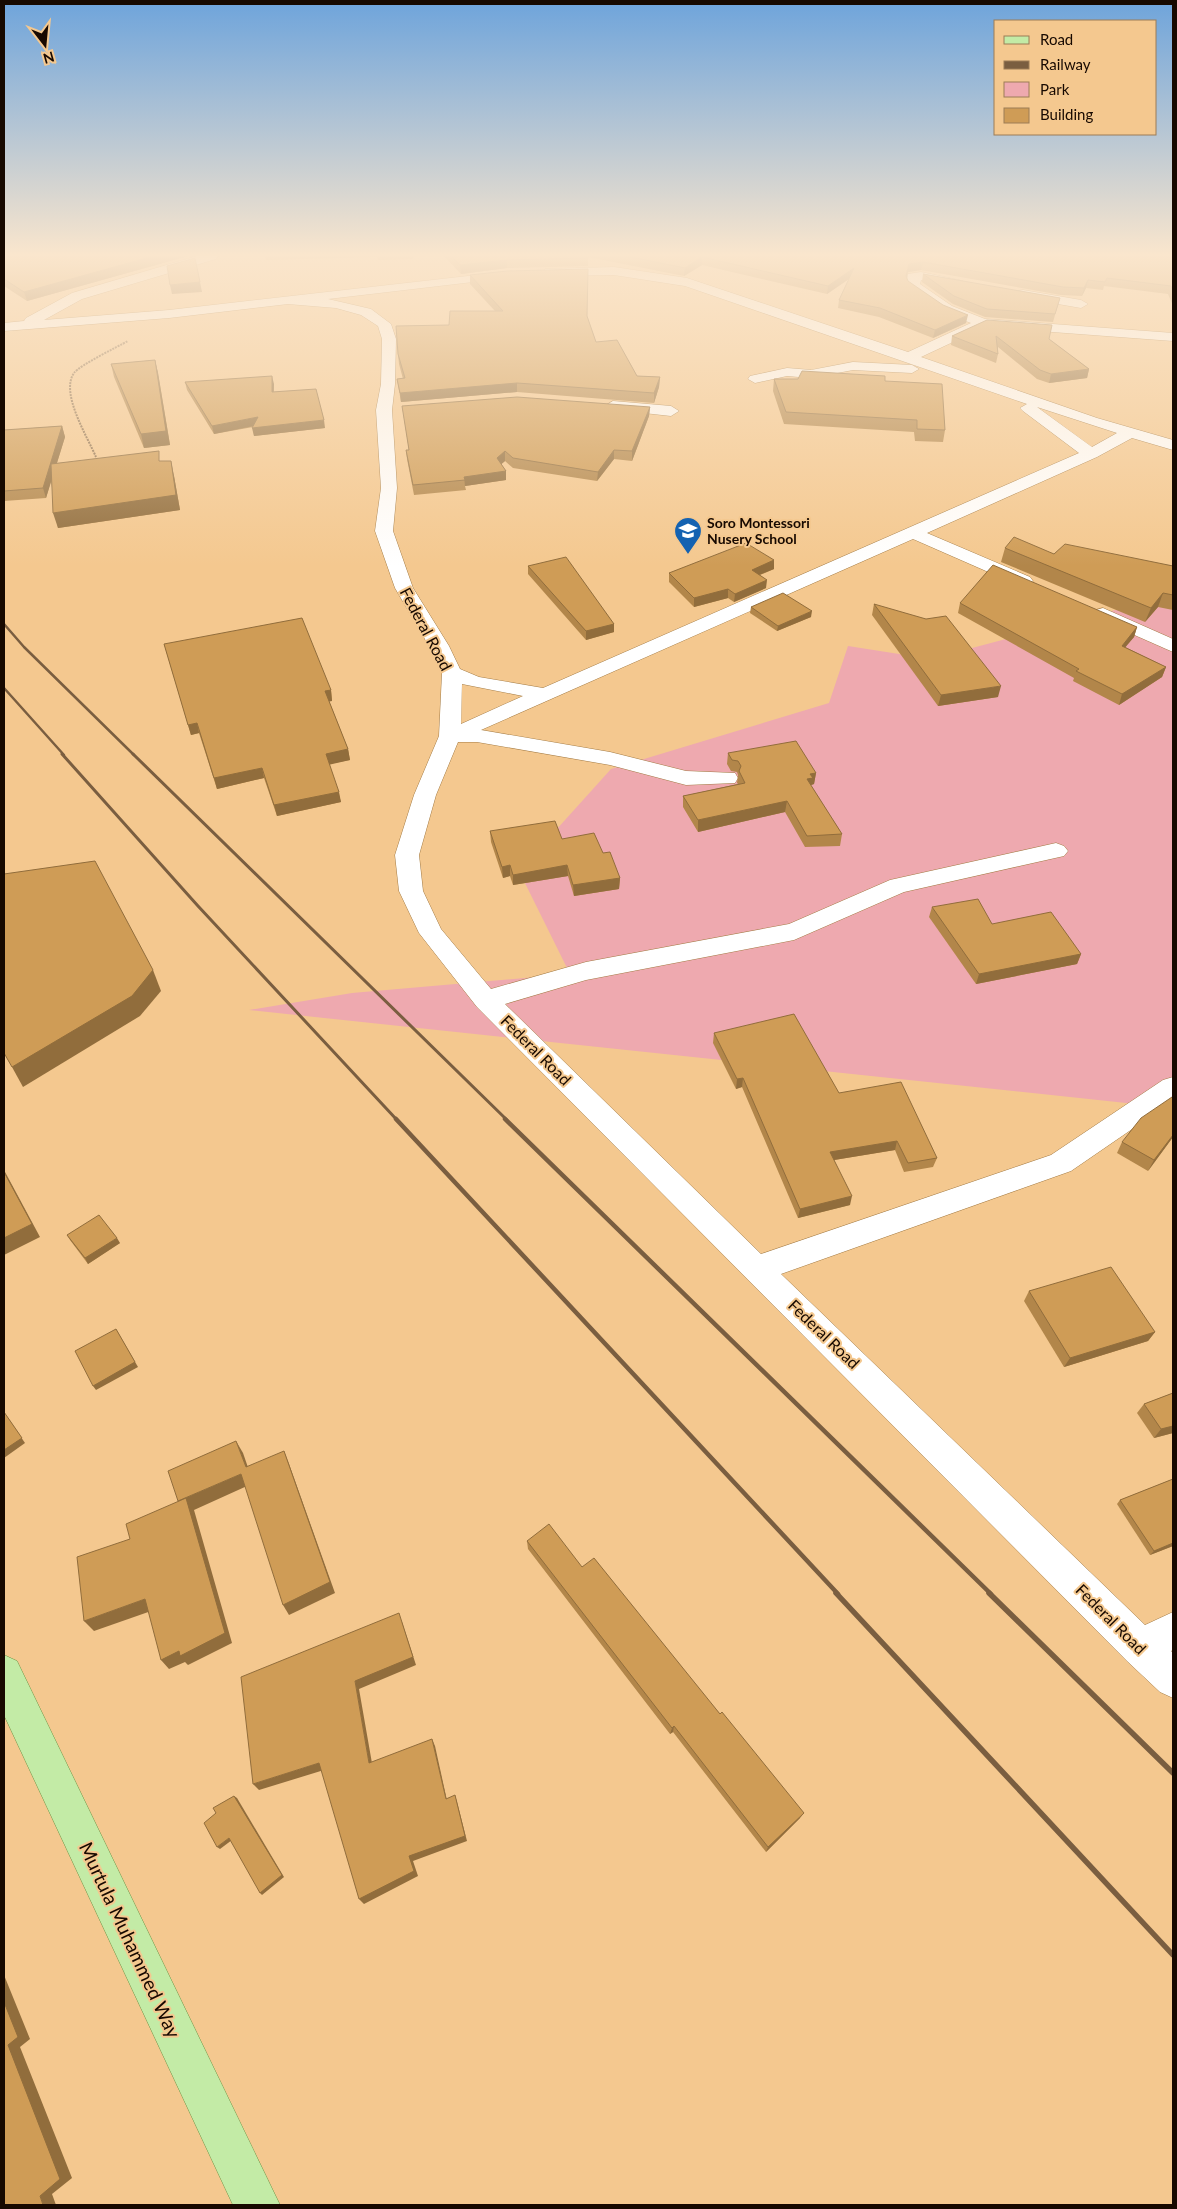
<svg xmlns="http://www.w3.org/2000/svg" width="1177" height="2209" viewBox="0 0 1177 2209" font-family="Lato,sans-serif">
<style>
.green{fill:#eea9af}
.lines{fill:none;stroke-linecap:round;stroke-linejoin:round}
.minor-casing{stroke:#a37b44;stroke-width:1}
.major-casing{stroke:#6d9345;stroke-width:1}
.path{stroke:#8c6e4c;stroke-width:2;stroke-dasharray:2 1;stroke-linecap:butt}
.minor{fill:#fff;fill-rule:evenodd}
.major{fill:#c3eba6;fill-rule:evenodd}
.rail-far3{stroke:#7a5e40;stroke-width:2.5}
.rail-far2{stroke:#7a5e40;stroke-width:3}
.rail-far1{stroke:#7a5e40;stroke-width:4.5}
.rail{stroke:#7a5e40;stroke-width:5.5}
.wall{fill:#b2864a}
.shaded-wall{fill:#916d3c}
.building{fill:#cf9c56;stroke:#916d3c}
.labels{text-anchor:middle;stroke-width:4;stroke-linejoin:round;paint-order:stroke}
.far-poi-label{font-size:14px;font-weight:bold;fill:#170900;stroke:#f4c88f;text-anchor:start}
.street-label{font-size:16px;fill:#170900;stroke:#f4c88f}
.near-street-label{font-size:19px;fill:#170900;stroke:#f4c88f}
</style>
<rect width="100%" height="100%" fill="#f4c88f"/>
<path class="green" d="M 1173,598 L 1173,1108 L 249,1010 L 352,993 L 570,974 L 519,871 L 611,769 L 829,703 L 848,646 L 931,659 L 1119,609 Z"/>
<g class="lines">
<defs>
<g id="minor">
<path d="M 197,256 L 218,256 L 216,259 L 82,299 L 44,320 L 169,310 L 512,271 L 513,274 L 512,277 L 507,278 L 328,299 L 371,309 L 391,324 L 396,339 L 395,384 L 392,410 L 397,488 L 393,531 L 413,588 L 449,646 L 460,669 L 479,677 L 543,688 L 1079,453 L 1023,411 L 1020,408 L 1027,404 L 685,286 L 614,275 L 550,276 L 545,275 L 544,272 L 545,269 L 614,267 L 687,278 L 908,352 L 971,323 L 942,312 L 908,288 L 906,285 L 908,274 L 921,272 L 963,281 L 965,284 L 963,287 L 958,288 L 921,280 L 920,284 L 952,306 L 985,319 L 1173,333 L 1173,341 L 985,327 L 921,357 L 1097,418 L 1173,440 L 1173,450 L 1132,438 L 1097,457 L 927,533 L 1030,577 L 1033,581 L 1030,585 L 1018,585 L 913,539 L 481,730 L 610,752 L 686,771 L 735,773 L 738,778 L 735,783 L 686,785 L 610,765 L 477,742 L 458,742 L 436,795 L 419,855 L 423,891 L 441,929 L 491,989 L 586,962 L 789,924 L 890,880 L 1056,843 L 1064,846 L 1068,851 L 1064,856 L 904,892 L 794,940 L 586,980 L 505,1004 L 761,1254 L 1051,1155 L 1163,1080 L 1173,1077 L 1173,1101 L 1071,1171 L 781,1274 L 1145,1625 L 1173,1612 L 1173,1650 L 1171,1651 L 1173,1653 L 1173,1698 L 1160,1692 L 1127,1661 L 477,1007 L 419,933 L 399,891 L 395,855 L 414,795 L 439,736 L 442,673 L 429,646 L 395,588 L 375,531 L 381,488 L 376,410 L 381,384 L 382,339 L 378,326 L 361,315 L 336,308 L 288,304 L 169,318 L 4,331 L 4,323 L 24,321 L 26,318 L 72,293 ZM 1037,407 L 1117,433 L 1092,447 ZM 462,684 L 523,696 L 461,724 Z"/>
<path d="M 1023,290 L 1081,300 L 1088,304 L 1081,308 L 1018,297 L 1016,294 L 1018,291 Z"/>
<path d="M 853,362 L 912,365 L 919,369 L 912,373 L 853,370 L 811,378 L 787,376 L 755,383 L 748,379 L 750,376 L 787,368 L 811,370 Z"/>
<path d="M 613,401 L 671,406 L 679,411 L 671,416 L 608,409 L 605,406 Z"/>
<path d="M 1103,608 L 1173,639 L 1173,652 L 1096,618 L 1094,614 L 1096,610 Z"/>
</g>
<path id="major" d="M 4,1655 L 17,1661 L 280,2205 L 233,2205 L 4,1715 Z"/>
</defs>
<use href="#minor" class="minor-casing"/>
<use href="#major" class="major-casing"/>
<path class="path" d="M 96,457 C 87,436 60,393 74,373 C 80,365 117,347 128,341"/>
<use href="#minor" class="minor"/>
<use href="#major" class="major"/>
<g class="rail-far3">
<path d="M 4,624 L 24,647 L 134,755"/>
<path d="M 4,688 L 64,755"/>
</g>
<g class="rail-far2">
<path d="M 62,754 L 198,906 L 397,1120"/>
<path d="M 133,754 L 507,1120"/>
</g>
<g class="rail-far1">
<path d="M 396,1119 L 838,1594"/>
<path d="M 505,1119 L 991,1594"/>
</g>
<g class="rail">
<path d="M 836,1593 L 1173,1955"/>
<path d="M 989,1593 L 1173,1773"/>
</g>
</g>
<g class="wall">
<path d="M 4,256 L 188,256 L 27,301 L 4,286 Z"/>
<path d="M 265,256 L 414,256 L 413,259 L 378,260 L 377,257 L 266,260 Z"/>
<path d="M 444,256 L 1173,256 L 1173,306 L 1168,294 L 1104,286 L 1103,290 L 1086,288 L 1082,296 L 1061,295 L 921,270 L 908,272 L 906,278 L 908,281 L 966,323 L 933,338 L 879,317 L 838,308 L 839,300 L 849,279 L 827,294 L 702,265 L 684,276 L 588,257 L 588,266 L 507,268 L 461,274 Z"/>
<path d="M 923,274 L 1060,298 L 1053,322 L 985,317 L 953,304 L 922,282 Z"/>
<path d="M 470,275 L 587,316 L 596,342 L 637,376 L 660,377 L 659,387 L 654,403 L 517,392 L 401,402 L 397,379 L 403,379 L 399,364 L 398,354 L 449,325 L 495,311 L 470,284 Z"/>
<path d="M 987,320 L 1049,339 L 1089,369 L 1087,378 L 1049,383 L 1037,379 L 998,347 L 998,354 L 996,363 L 951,345 L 952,336 Z"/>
<path d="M 155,360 L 158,373 L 170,445 L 144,448 L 114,377 L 111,364 Z"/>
<path d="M 774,379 L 885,381 L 945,430 L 943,442 L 915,441 L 914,432 L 784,424 L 773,391 Z"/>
<path d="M 185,382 L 274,384 L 274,392 L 325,428 L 254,436 L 253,427 L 214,434 L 187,390 Z"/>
<path d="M 402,406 L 650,407 L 649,416 L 632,461 L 614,459 L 597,481 L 513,468 L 505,461 L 501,464 L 506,471 L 506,480 L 465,486 L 466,490 L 414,495 L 407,459 L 406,450 L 409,450 Z"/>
<path d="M 62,426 L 65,437 L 57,463 L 161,461 L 174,476 L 180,510 L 58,528 L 51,481 L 46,498 L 4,501 L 4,430 Z"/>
<path d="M 1005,548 L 1054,554 L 1173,566 L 1173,610 L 1158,607 L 1145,622 L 1001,562 Z"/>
<path d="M 774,560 L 774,569 L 760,575 L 766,588 L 734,602 L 728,598 L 694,607 L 669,582 L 669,573 Z"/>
<path d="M 528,566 L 614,624 L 614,632 L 586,640 L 528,574 Z"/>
<path d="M 960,603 L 1137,627 L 1134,637 L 1125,647 L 1166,667 L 1162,677 L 1119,705 L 1073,681 L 1074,678 L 958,613 Z"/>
<path d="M 874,604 L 998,697 L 938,706 L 872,615 Z"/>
<path d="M 751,607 L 811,617 L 777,631 L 750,613 Z"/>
<path d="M 164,644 L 331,690 L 332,701 L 329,701 L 348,749 L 350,760 L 329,764 L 341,802 L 277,816 L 264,778 L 217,789 L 199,733 L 191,735 Z"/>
<path d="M 728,753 L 816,773 L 814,784 L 811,785 L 811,786 L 842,834 L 840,846 L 805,847 L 785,812 L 698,832 L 683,807 L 683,796 L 738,784 L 737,783 L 738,775 L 737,772 L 731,771 L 727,764 Z"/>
<path d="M 490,831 L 562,839 L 603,853 L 620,878 L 619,889 L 574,896 L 568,876 L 513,885 L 510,876 L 503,878 L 491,842 Z"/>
<path d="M 932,907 L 992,924 L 1081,954 L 1077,964 L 976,984 L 929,917 Z"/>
<path d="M 714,1033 L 839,1093 L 937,1158 L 933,1167 L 904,1172 L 895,1150 L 834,1160 L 850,1205 L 798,1218 L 742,1087 L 736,1089 L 713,1043 Z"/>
<path d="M 1173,1137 L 1148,1171 L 1117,1153 L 1122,1142 Z"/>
<path d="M 67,1235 L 120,1243 L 88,1264 L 70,1240 Z"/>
<path d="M 1029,1291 L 1155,1332 L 1148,1341 L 1064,1367 L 1024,1301 Z"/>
<path d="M 1173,1393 L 1173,1433 L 1154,1438 L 1137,1413 L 1144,1404 Z"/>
<path d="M 1173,1479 L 1173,1546 L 1150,1555 L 1117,1504 L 1120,1500 Z"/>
<path d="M 527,1541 L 582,1567 L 720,1714 L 800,1818 L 766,1852 L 673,1732 L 670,1734 L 528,1549 Z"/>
</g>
<g class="shaded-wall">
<path d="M 154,256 L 188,256 L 27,301 L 24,292 Z"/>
<path d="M 702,257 L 702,265 L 684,276 L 685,268 Z"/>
<path d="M 507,260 L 507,268 L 461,274 L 460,265 Z"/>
<path d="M 923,262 L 921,270 L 908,272 L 904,285 L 909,264 Z"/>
<path d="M 854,268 L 853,276 L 827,294 L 828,286 Z"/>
<path d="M 1088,280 L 1086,288 L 1082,296 L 1084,288 Z"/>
<path d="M 200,282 L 202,292 L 172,294 L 170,285 Z"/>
<path d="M 968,315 L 966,323 L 933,338 L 935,330 Z"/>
<path d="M 155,360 L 158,373 L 170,445 L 144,448 L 141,434 Z"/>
<path d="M 1089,369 L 1087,378 L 1049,383 L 1051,374 Z"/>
<path d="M 272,376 L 274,384 L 273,400 L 272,392 Z"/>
<path d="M 660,377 L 659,387 L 654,403 L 654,393 Z"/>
<path d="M 517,383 L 517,392 L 401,402 L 400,393 Z"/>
<path d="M 650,407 L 649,416 L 632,461 L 632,451 Z"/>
<path d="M 258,417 L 259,425 L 214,434 L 212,426 Z"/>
<path d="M 324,420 L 325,428 L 254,436 L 252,428 Z"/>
<path d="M 62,426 L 65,437 L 46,498 L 43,488 Z"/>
<path d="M 614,450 L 614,459 L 597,481 L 598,472 Z"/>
<path d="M 505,451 L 505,461 L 497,468 L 497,458 Z"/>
<path d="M 171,461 L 174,476 L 180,510 L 58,528 L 53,513 Z"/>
<path d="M 506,471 L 506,480 L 465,486 L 464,477 Z"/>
<path d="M 774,560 L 774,569 L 751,578 L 752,570 Z"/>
<path d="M 767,580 L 766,588 L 734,602 L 735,594 Z"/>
<path d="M 728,589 L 728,598 L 694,607 L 694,598 Z"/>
<path d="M 1163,593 L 1158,607 L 1145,622 L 1151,608 Z"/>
<path d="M 812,611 L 811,617 L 777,631 L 778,626 Z"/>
<path d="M 614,624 L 614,632 L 586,640 L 586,631 Z"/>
<path d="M 1137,627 L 1134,637 L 1118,656 L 1122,646 Z"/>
<path d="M 1166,667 L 1162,677 L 1119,705 L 1122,694 Z"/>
<path d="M 1001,686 L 998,697 L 938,706 L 941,695 Z"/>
<path d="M 331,690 L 332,701 L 327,702 L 325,691 Z"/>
<path d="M 197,723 L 199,733 L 191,735 L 188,725 Z"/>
<path d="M 348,749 L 350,760 L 328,765 L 326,754 Z"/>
<path d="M 262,768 L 264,778 L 217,789 L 214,778 Z"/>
<path d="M 816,773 L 814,784 L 811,785 L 811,789 L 807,779 L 810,774 Z"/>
<path d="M 339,792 L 341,802 L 277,816 L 274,805 Z"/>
<path d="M 787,801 L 785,812 L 698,832 L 698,820 Z"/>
<path d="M 510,865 L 510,876 L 503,878 L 502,867 Z"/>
<path d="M 567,865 L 568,876 L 513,885 L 513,875 Z"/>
<path d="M 620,878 L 619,889 L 574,896 L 573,885 Z"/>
<path d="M 1081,954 L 1077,964 L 976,984 L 979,974 Z"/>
<path d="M 153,970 L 161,991 L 140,1016 L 23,1087 L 12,1067 Z"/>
<path d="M 743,1078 L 742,1087 L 736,1089 L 737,1079 Z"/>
<path d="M 1173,1135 L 1173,1137 L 1148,1171 L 1154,1160 Z"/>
<path d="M 897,1141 L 895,1150 L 828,1161 L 830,1152 Z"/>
<path d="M 4,1170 L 40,1237 L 4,1255 Z"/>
<path d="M 852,1196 L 850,1205 L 798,1218 L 800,1209 Z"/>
<path d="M 117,1238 L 120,1243 L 88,1264 L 85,1258 Z"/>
<path d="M 116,1329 L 138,1367 L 96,1390 L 93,1386 Z"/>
<path d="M 1155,1332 L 1148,1341 L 1064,1367 L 1070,1358 Z"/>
<path d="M 4,1412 L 25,1443 L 4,1458 Z"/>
<path d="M 1173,1426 L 1173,1433 L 1154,1438 L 1161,1429 Z"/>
<path d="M 236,1441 L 243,1453 L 252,1479 L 246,1467 Z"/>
<path d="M 284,1451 L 289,1464 L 335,1593 L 289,1615 L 283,1605 Z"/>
<path d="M 241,1474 L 247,1486 L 194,1510 L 232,1643 L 188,1665 L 185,1662 L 169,1669 L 161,1660 L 178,1501 Z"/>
<path d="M 1173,1543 L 1173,1546 L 1150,1555 L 1154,1551 Z"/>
<path d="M 145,1599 L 154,1610 L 94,1631 L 84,1621 Z"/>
<path d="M 402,1622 L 416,1665 L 359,1689 L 373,1769 L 369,1763 L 355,1681 Z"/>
<path d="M 674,1726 L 673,1732 L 670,1734 L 672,1728 Z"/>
<path d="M 432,1739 L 435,1746 L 448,1805 L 446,1799 Z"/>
<path d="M 319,1763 L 324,1770 L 259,1790 L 253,1784 Z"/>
<path d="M 455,1795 L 457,1802 L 467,1841 L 413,1861 L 418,1876 L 364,1904 L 359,1899 L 409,1856 Z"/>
<path d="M 234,1796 L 237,1798 L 284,1877 L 262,1895 L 260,1893 Z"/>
<path d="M 804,1813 L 800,1818 L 766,1852 L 768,1847 Z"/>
<path d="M 229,1838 L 232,1840 L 220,1849 L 217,1847 Z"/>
<path d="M 4,1975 L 30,2039 L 20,2047 L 72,2178 L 52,2194 L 56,2205 L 43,2205 L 40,2196 L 8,2045 L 4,2002 Z"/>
</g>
<g class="building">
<path d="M 4,256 L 154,256 L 24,292 L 4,279 Z"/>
<path d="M 451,256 L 588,256 L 588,258 L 507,260 L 460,265 Z"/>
<path d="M 626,256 L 1173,256 L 1173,292 L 1171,286 L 1107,278 L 1105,282 L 1088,280 L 1084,288 L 1063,287 L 923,262 L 909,264 L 906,276 L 908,281 L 943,305 L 968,315 L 935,330 L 880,308 L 839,300 L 854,268 L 828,286 L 702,257 L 685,268 Z"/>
<path d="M 195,258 L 200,282 L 170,285 L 167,266 Z"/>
<path d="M 588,269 L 587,316 L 596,342 L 617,340 L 637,376 L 660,377 L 654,393 L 517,383 L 400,393 L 397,379 L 405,378 L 398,354 L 396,326 L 449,325 L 450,311 L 503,311 L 470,275 L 507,271 Z"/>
<path d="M 923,274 L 1060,298 L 1055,314 L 987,309 L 954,296 Z"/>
<path d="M 987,320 L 1052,325 L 1049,339 L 1089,369 L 1051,374 L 1040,370 L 996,336 L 998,354 L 952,336 Z"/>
<path d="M 155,360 L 166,431 L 141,434 L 111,364 Z"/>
<path d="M 802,371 L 885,376 L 885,381 L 942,384 L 945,430 L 917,429 L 917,420 L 786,412 L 774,379 L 798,379 Z"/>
<path d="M 272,376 L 272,392 L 316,389 L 324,420 L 252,428 L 258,417 L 212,426 L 185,382 Z"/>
<path d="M 517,397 L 650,407 L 632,451 L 614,450 L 598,472 L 513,458 L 505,451 L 497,458 L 506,471 L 464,477 L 465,480 L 413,485 L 406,450 L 409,450 L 402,406 Z"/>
<path d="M 62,426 L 43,488 L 4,491 L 4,430 Z"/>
<path d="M 159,451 L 159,461 L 171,461 L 176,495 L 53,513 L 51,464 Z"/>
<path d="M 1014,537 L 1054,554 L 1065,544 L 1173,566 L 1173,595 L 1163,593 L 1151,608 L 1005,548 Z"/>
<path d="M 746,543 L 774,560 L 752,570 L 767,580 L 735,594 L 728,589 L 694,598 L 669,573 Z"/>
<path d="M 566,557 L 614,624 L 586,631 L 528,566 Z"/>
<path d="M 993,565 L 1137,627 L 1122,646 L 1166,667 L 1122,694 L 1076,671 L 1079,669 L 960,603 Z"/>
<path d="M 783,593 L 812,611 L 778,626 L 751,607 Z"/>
<path d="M 874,604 L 926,619 L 946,616 L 1001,686 L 941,695 Z"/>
<path d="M 302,618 L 331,690 L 325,691 L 348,749 L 326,754 L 339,792 L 274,805 L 262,768 L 214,778 L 197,723 L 188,725 L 164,644 Z"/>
<path d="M 796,741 L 816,773 L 810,774 L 813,778 L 807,779 L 842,834 L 807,836 L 787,801 L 698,820 L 683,796 L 745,783 L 739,771 L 741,766 L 738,761 L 732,760 L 728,753 Z"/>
<path d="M 555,821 L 562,839 L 594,833 L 603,853 L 610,852 L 620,878 L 573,885 L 567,865 L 513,875 L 510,865 L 502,867 L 490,831 Z"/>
<path d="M 95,861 L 153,970 L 132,996 L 12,1067 L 4,1053 L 4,874 Z"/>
<path d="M 978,899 L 992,924 L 1051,912 L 1081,954 L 979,974 L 932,907 Z"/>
<path d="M 794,1014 L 839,1093 L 901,1082 L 937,1158 L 908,1163 L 897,1141 L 830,1152 L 852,1196 L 800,1209 L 743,1078 L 737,1079 L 714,1033 Z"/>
<path d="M 1172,1097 L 1173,1098 L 1173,1135 L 1154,1160 L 1122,1142 L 1141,1118 Z"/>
<path d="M 4,1172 L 32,1224 L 4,1238 Z"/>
<path d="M 99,1215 L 117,1238 L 85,1258 L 67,1235 Z"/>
<path d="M 1111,1267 L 1155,1332 L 1070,1358 L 1029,1291 Z"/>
<path d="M 116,1329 L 135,1362 L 93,1386 L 75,1351 Z"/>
<path d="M 1173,1393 L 1173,1426 L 1161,1429 L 1144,1404 Z"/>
<path d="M 4,1412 L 22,1438 L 4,1450 Z"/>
<path d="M 236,1441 L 246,1467 L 284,1451 L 330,1582 L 283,1605 L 241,1474 L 178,1501 L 168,1471 Z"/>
<path d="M 1173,1479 L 1173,1543 L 1154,1551 L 1120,1500 Z"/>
<path d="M 186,1498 L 225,1633 L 180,1656 L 179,1651 L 161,1660 L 145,1599 L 84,1621 L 77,1557 L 130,1539 L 126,1524 Z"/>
<path d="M 549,1524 L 582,1567 L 594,1558 L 720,1714 L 722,1712 L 804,1813 L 768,1847 L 674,1726 L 672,1728 L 527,1541 Z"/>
<path d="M 399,1613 L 413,1657 L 355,1681 L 369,1763 L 432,1739 L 446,1799 L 455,1795 L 465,1836 L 409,1856 L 414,1871 L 359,1899 L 319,1763 L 253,1784 L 241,1677 Z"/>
<path d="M 234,1796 L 282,1875 L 260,1893 L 229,1838 L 217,1847 L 204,1823 L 216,1813 L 213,1808 Z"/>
<path d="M 4,2002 L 18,2037 L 8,2045 L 60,2179 L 40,2196 L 43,2205 L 4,2205 Z"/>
</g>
<linearGradient id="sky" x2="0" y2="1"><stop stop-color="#6ea4db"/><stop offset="0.45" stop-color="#fae6cd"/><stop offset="1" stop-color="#fae6cd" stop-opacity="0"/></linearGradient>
<rect width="1177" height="566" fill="url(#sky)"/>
<defs>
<symbol id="school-pin" viewBox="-11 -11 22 30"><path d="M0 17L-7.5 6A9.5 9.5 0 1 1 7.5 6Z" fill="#1462b1" stroke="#f4c88f"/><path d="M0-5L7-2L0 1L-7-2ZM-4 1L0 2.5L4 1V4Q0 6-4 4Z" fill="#fff"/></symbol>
</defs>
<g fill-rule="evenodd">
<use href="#school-pin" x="672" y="515" width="32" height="43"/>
</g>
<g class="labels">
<g class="far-poi-label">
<text x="707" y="528">Soro Montessori<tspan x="707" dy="16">Nusery School</tspan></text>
</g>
<g class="street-label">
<text transform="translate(426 629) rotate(62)" y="6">Federal Road</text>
<text transform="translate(536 1050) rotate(45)" y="6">Federal Road</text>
<text transform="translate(824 1334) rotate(44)" y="6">Federal Road</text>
<text transform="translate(1111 1619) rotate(45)" y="6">Federal Road</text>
</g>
<g class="near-street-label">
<text transform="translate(130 1940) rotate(65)" y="7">Murtula Muhammed Way</text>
</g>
</g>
<rect width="1177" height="2209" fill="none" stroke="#170900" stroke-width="10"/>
<rect x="994" y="20" width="162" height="115" fill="#f4c88f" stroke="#9c7c56"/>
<rect x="1004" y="36" width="25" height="8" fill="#c3eba6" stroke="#9c7c56"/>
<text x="1040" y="45" font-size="15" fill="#170900">Road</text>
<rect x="1004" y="61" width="25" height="8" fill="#7a5e40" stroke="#9c7c56"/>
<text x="1040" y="70" font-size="15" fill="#170900">Railway</text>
<rect x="1004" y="82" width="25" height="15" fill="#eea9af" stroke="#9c7c56"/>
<text x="1040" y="95" font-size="15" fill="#170900">Park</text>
<rect x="1004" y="108" width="25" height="15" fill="#cf9c56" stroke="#9c7c56"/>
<text x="1040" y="120" font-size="15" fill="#170900">Building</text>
<g transform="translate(45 45) rotate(164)" stroke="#f4c88f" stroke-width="4" paint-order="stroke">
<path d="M0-4L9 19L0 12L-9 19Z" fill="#170900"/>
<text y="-8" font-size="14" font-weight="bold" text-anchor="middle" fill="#170900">N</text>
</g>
</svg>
